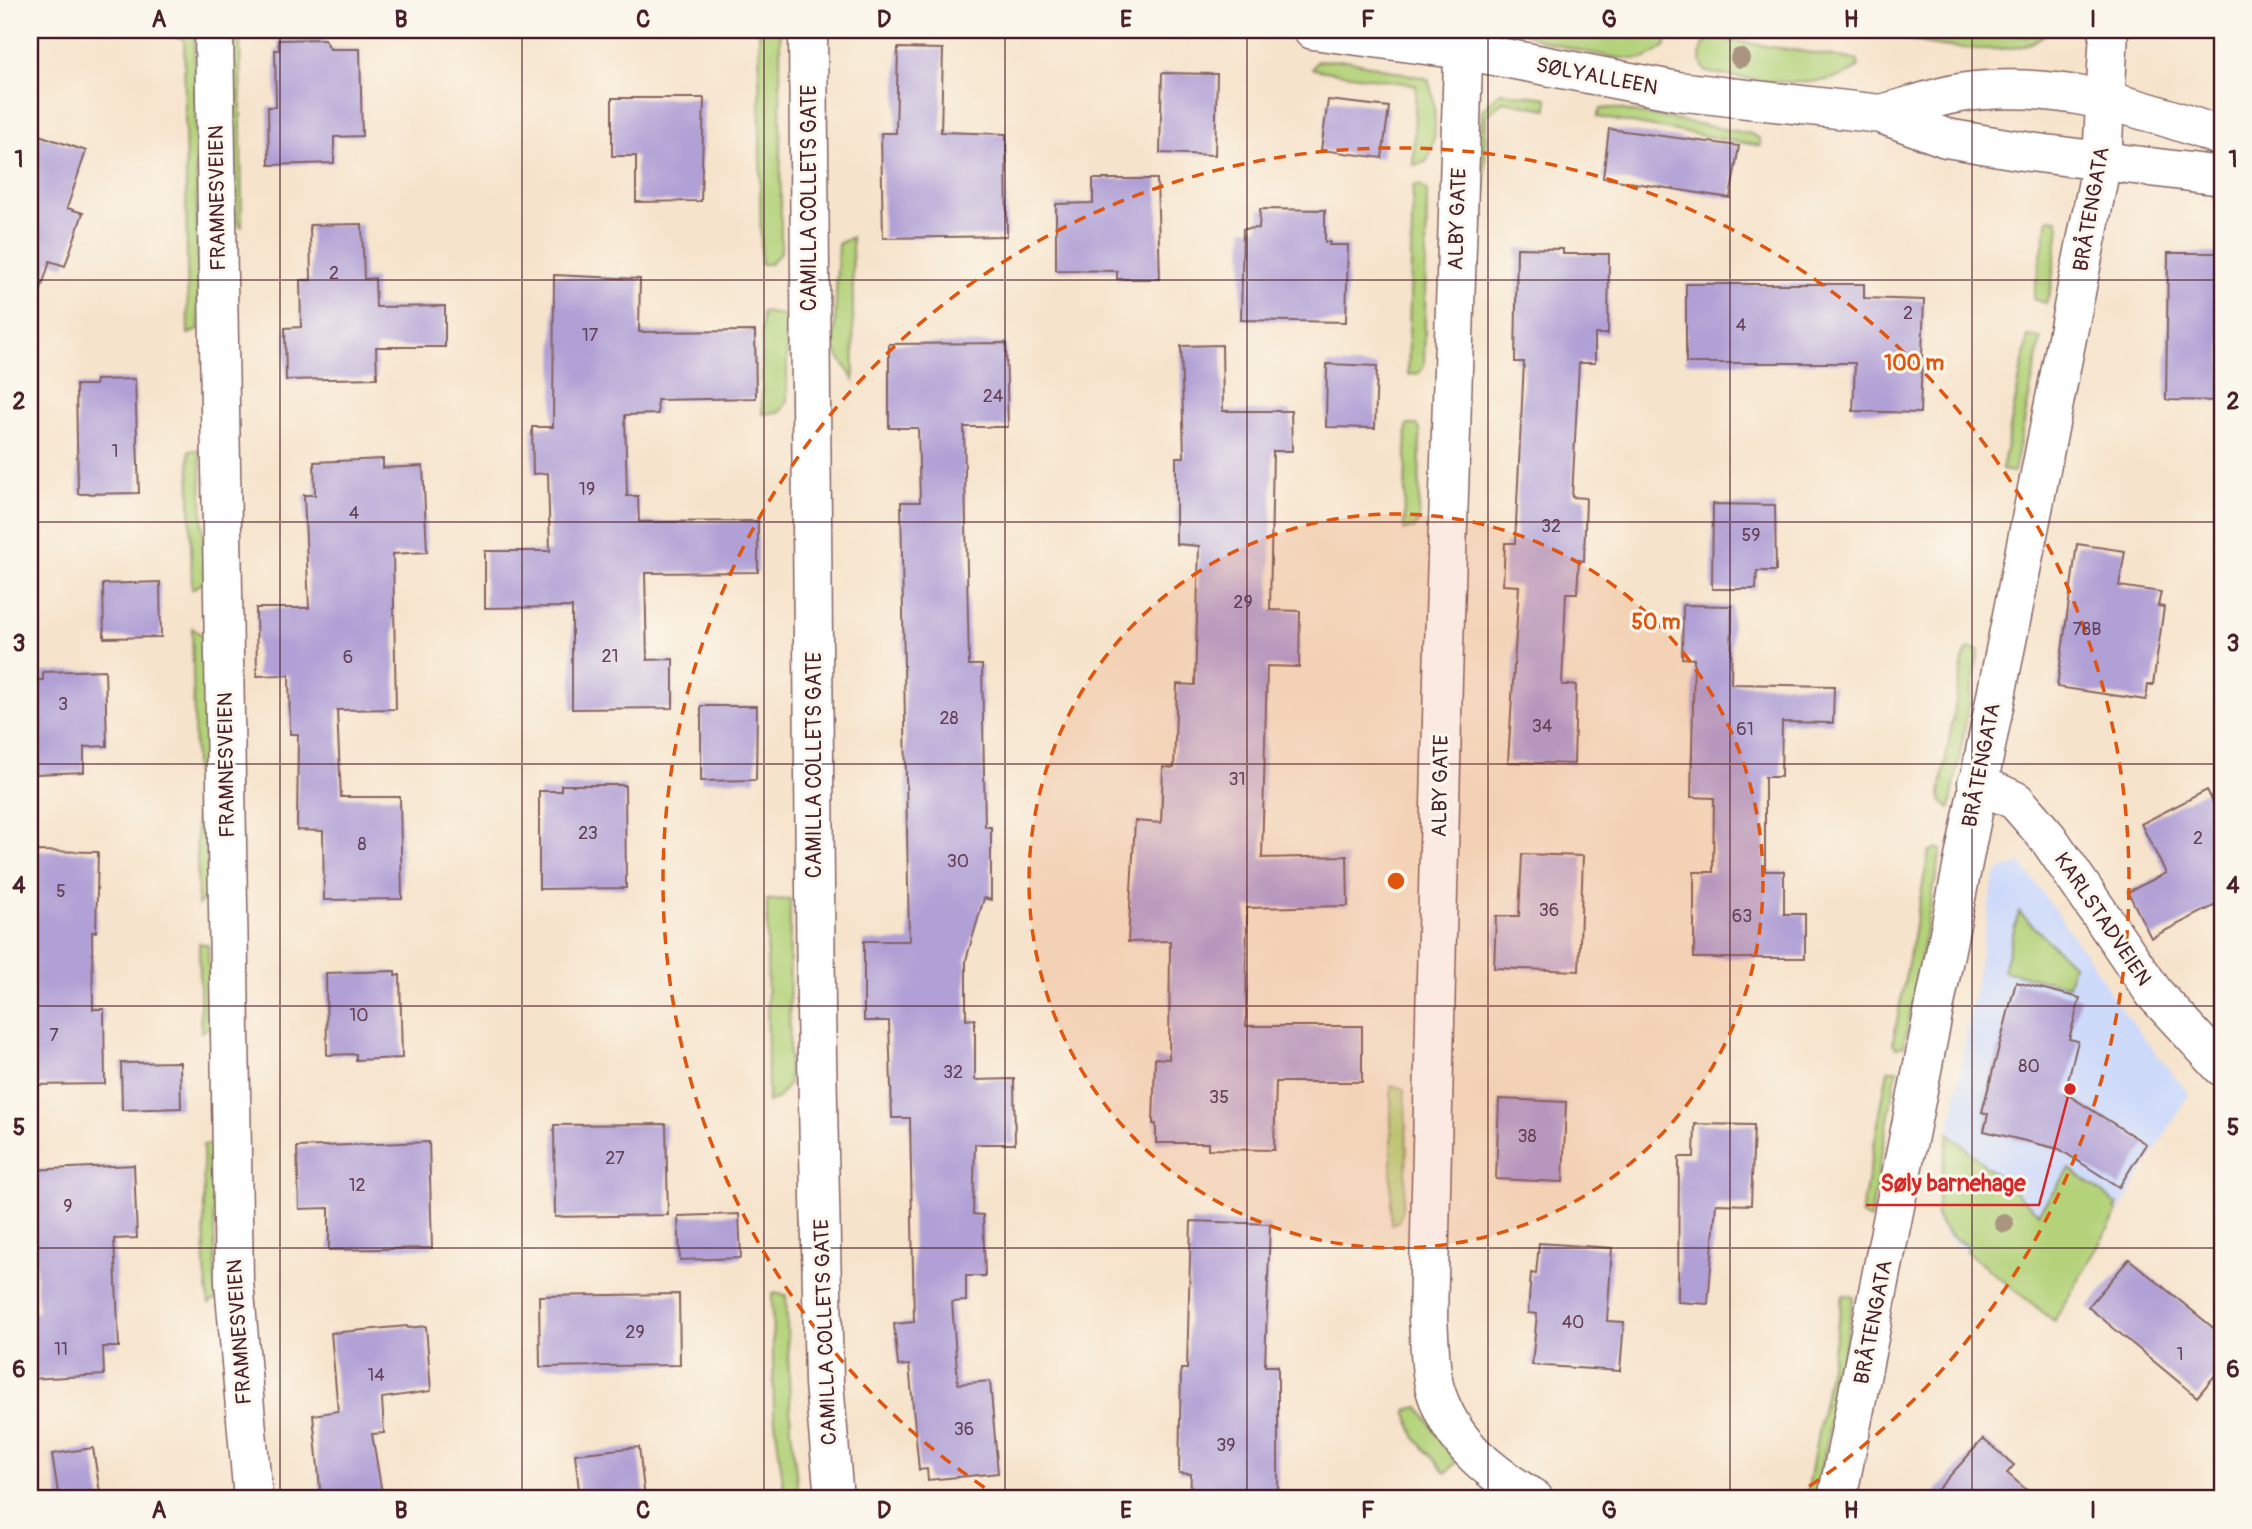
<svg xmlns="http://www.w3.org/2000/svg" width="2252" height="1529" viewBox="0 0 2252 1529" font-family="Pangolin,sans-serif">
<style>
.built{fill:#cedafa}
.green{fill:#b3d279;stroke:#7e7852;stroke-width:2}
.building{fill:#b1a0d5}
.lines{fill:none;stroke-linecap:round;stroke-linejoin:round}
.minor-casing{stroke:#866463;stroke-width:41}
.minor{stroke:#fff;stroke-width:38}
.tree{fill:#a99580}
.grid{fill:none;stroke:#4a1f2b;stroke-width:2;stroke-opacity:0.55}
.ring{fill:none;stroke:#e0560e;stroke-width:3.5;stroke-dasharray:12 9}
.labels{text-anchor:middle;stroke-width:6;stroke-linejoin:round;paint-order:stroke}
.number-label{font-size:18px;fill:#643f56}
.street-label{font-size:21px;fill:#4a1f2b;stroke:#fbf7ec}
.centre{fill:#e0560e;stroke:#fbf7ec;stroke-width:3.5}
.ring-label{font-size:21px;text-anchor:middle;font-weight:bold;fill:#e0560e;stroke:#fbf7ec;stroke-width:6;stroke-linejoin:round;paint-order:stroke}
.leader{fill:none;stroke:#d62828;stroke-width:2.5}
.callout-dot{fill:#d62828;stroke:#fbf7ec;stroke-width:2.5}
.callout-label{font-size:23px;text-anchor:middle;font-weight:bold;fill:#d62828;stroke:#fbf7ec;stroke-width:6;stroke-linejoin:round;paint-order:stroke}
.neatline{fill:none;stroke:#4a1f2b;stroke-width:2.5}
.grid-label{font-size:23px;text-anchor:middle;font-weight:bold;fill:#4a1f2b}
</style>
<rect width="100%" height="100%" fill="#fbf7ec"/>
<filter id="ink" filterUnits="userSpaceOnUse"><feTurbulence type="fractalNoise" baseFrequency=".0143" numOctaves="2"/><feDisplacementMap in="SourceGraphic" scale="14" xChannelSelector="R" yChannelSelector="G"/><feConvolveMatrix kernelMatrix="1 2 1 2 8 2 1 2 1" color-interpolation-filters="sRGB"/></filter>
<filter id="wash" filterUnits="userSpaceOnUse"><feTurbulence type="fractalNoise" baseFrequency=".00686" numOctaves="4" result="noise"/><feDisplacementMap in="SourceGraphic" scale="28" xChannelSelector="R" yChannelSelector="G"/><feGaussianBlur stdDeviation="1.57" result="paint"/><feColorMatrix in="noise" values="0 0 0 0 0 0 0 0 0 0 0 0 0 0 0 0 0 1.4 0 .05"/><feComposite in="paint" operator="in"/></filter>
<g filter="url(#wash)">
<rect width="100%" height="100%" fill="#f6e3cb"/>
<path class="built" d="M 2021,863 L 2093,964 L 2113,998 L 2189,1094 L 2054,1321 L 1945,1235 L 1937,1221 L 1936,1210 L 1994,878 L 2000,870 Z"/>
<g class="green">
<path d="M 149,30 L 194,30 L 199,330 L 188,334 L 184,39 Z"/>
<path d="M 233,30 L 240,30 L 242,227 L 237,224 Z"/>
<path d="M 759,30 L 780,30 L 781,252 L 770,264 L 761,264 Z"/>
<path d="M 1520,30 L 1668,30 L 1665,47 C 1659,50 1652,56 1646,58 C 1625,63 1536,43 1520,30 Z"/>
<path d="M 1899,30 L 1979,30 L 2025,37 L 2048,32 C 2042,36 2036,41 2029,44 C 2003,54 1924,48 1899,35 Z"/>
<path d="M 1708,37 L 1857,60 L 1859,66 C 1830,94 1744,79 1706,72 C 1697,57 1699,52 1708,37 Z"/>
<path d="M 1347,60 L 1428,79 C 1436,101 1439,143 1426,162 L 1413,165 L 1416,85 L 1312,69 L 1317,61 Z"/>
<path d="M 1500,92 L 1547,98 L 1547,109 L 1503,101 L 1486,116 L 1484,218 L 1475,215 L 1482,110 Z"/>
<path d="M 1612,108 L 1751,134 L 1760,139 L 1761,146 L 1597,117 L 1600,109 Z"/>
<path d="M 1419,185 L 1427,191 L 1424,367 L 1419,373 L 1408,375 L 1413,186 Z"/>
<path d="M 2048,219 L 2057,219 L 2059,227 L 2051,287 L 2046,303 L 2033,299 Z"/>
<path d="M 852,237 L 854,380 L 834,349 L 838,244 Z"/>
<path d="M 762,312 L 782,315 L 787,321 L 787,402 L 780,412 L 762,414 Z"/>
<path d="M 2028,336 L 2041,338 L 2014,472 L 2002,470 Z"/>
<path d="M 1407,425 L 1417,425 L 1420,430 L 1419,520 L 1415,528 L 1404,530 Z"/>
<path d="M 200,450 L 205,582 L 192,589 L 189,451 Z"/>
<path d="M 192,628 L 205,637 L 208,896 L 198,905 Z"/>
<path d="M 1968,649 L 1979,650 L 1950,808 L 1941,801 L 1940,793 L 1963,660 Z"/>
<path d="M 1936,848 L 1941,850 L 1904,1046 L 1896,1048 L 1893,1042 L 1929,852 Z"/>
<path d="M 790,899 L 789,1083 L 778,1098 L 768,1102 L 767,900 Z"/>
<path d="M 2019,912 L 2073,965 L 2068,985 L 2003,971 Z"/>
<path d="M 199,943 L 208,945 L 210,1027 L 201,1032 Z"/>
<path d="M 1888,1070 L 1897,1070 L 1870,1220 L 1861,1215 Z"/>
<path d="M 1391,1085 L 1404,1089 C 1407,1127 1410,1184 1399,1221 L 1391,1224 Z"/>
<path d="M 1949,1133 L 2038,1213 L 2070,1169 L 2118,1205 L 2115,1209 L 2118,1212 L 2054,1321 L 1966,1251 L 1968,1247 C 1951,1236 1939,1230 1936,1210 Z"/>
<path d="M 203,1145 L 212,1145 L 216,1300 L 209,1304 L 205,1269 Z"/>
<path d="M 772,1293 L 786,1295 L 791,1429 L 799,1499 L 785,1499 L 774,1413 Z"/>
<path d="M 1843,1295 L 1854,1297 L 1816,1499 L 1806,1499 Z"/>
<path d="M 1419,1407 L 1456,1462 L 1446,1473 L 1416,1439 L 1406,1410 Z"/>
</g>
<g id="blocks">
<g class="building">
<path d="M 325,39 L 330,49 L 360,49 L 362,136 L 334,137 L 334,163 L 269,165 L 268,107 L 276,107 L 275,50 L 279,50 L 278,40 Z"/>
<path d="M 898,48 L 943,49 L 941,132 L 1006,134 L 1007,236 L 883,238 L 881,133 L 896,133 Z"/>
<path d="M 1162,73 L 1217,74 L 1215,155 L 1160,153 Z"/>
<path d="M 612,98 L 704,98 L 701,201 L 636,202 L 636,156 L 612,156 Z"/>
<path d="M 1328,100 L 1389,107 L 1382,158 L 1321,150 Z"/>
<path d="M 1609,129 L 1739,146 L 1730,198 L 1603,178 Z"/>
<path d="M 30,132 L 86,151 L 67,208 L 83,213 L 65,266 L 50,261 L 38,299 L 30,297 Z"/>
<path d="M 1093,179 L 1157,179 L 1160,279 L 1117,279 L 1117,271 L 1056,270 L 1056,204 L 1093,203 Z"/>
<path d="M 1260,209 L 1325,210 L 1325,242 L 1330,242 L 1329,245 L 1348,245 L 1346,322 L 1241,320 L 1243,229 L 1259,228 Z"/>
<path d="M 362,224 L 364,279 L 375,278 L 376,307 L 445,306 L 445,347 L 376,347 L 377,378 L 286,380 L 285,328 L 301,327 L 300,280 L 311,280 L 310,225 Z"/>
<path d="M 1517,248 L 1563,249 L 1563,254 L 1609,254 L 1608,334 L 1595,334 L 1595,363 L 1579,363 L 1572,497 L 1586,498 L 1584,561 L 1579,560 L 1577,593 L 1566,593 L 1562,685 L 1576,685 L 1574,764 L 1508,762 L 1519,586 L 1503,585 L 1505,543 L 1515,543 L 1524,362 L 1515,362 Z"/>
<path d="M 2168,253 L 2222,253 L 2222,401 L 2166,400 Z"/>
<path d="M 554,275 L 640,279 L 639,332 L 755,331 L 756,398 L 657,400 L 658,414 L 625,415 L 627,496 L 638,496 L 639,522 L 758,521 L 758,572 L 645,573 L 647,660 L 673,659 L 673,708 L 572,709 L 572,607 L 485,608 L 485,551 L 550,551 L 548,473 L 533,474 L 532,427 L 553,427 Z"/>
<path d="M 1686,284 L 1864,284 L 1864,298 L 1924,300 L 1920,413 L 1853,411 L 1855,363 L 1686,363 Z"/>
<path d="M 1006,343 L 1008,427 L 964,427 L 969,665 L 982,665 L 985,827 L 991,827 L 991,900 L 984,898 L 966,960 L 966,1020 L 975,1019 L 975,1080 L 1014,1079 L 1015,1144 L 975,1144 L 973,1214 L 983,1215 L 985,1276 L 966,1276 L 966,1301 L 952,1302 L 958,1384 L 990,1381 L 998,1473 L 928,1480 L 927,1469 L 919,1470 L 909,1365 L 898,1366 L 894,1324 L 914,1322 L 910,1118 L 892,1118 L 889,1021 L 864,1021 L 864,941 L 909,941 L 901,502 L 920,502 L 918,428 L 889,428 L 889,344 Z"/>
<path d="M 1222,345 L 1223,411 L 1291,411 L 1292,451 L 1273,451 L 1270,610 L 1300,611 L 1299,667 L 1267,666 L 1262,858 L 1347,856 L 1348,906 L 1247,908 L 1246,1026 L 1362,1026 L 1362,1082 L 1276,1082 L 1274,1150 L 1208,1149 L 1208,1143 L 1156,1143 L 1156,1124 L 1153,1124 L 1155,1058 L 1169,1059 L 1170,941 L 1128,942 L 1135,821 L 1161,823 L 1163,767 L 1174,768 L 1177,684 L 1195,685 L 1199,546 L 1176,544 L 1176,457 L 1184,457 L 1181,346 Z"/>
<path d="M 1327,364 L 1377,366 L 1375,428 L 1326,427 Z"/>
<path d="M 135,379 L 139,493 L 78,494 L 76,385 L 95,385 L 96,380 Z"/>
<path d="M 383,459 L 383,468 L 423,466 L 427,552 L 393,554 L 396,709 L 337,710 L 341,797 L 400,797 L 402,899 L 324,900 L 323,831 L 297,830 L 298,734 L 290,734 L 289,675 L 257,676 L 256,608 L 309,608 L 304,495 L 315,495 L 314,462 Z"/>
<path d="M 1713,504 L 1775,505 L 1776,571 L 1757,571 L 1756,589 L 1712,589 Z"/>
<path d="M 2077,544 L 2125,551 L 2119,586 L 2161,592 L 2158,606 L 2164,607 L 2153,685 L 2148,685 L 2146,700 L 2057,687 Z"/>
<path d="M 160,582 L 161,637 L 104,638 L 103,584 Z"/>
<path d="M 1683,605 L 1732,606 L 1731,684 L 1834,686 L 1833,723 L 1782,722 L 1781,777 L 1765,777 L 1765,871 L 1784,871 L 1784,914 L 1805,914 L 1805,958 L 1694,958 L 1694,872 L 1713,872 L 1714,798 L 1691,797 L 1694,659 L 1682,658 Z"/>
<path d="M 105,670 L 107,746 L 84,747 L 84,772 L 36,774 L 35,748 L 30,749 L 30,680 L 43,680 L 43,672 Z"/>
<path d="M 701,706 L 757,706 L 756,780 L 701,781 Z"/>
<path d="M 561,785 L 625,785 L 626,888 L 539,889 L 539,791 L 561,791 Z"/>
<path d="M 2207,790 L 2222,820 L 2222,902 L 2151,938 L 2128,892 L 2166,873 L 2141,824 Z"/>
<path d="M 30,851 L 98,852 L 96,932 L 92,932 L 93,1009 L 104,1009 L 105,1084 L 30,1085 Z"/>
<path d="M 1522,854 L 1583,856 L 1579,971 L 1494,968 L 1496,916 L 1519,916 Z"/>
<path d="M 395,971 L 395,976 L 400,975 L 402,1058 L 356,1060 L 356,1054 L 327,1055 L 326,973 Z"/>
<path d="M 2016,982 L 2080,998 L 2069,1039 L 2078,1041 L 2065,1093 L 2146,1144 L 2119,1187 L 2059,1149 L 1984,1131 L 1988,1114 L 1982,1112 Z"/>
<path d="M 180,1062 L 181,1108 L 122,1110 L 121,1063 Z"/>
<path d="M 1499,1099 L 1566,1102 L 1563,1182 L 1496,1179 Z"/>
<path d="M 666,1124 L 668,1215 L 555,1217 L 554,1125 Z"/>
<path d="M 1695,1124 L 1754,1125 L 1751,1205 L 1716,1204 L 1708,1304 L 1678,1302 L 1679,1157 L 1694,1157 Z"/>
<path d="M 429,1142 L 432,1248 L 329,1250 L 329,1208 L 299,1209 L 297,1147 Z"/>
<path d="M 134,1165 L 137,1238 L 114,1239 L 119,1347 L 103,1347 L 104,1375 L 30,1379 L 30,1312 L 38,1312 L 34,1227 L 30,1227 L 30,1170 Z"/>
<path d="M 739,1214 L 741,1258 L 680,1260 L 678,1216 Z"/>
<path d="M 1191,1221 L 1270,1224 L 1265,1366 L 1278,1366 L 1278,1489 L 1260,1489 L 1260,1499 L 1190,1499 L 1191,1474 L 1179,1473 L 1181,1369 L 1187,1369 Z"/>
<path d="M 1539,1243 L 1612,1248 L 1607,1321 L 1624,1322 L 1620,1371 L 1532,1365 L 1537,1314 L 1528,1313 L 1531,1273 L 1536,1274 Z"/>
<path d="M 2129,1259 L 2222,1335 L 2222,1367 L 2197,1397 L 2088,1307 Z"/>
<path d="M 679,1294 L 680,1365 L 540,1367 L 539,1296 Z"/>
<path d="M 407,1326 L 408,1328 L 426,1326 L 431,1391 L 382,1398 L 384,1433 L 372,1434 L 383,1499 L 321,1499 L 313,1415 L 338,1411 L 331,1333 Z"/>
<path d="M 1983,1439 L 2014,1465 L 2007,1473 L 2037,1499 L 1929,1499 Z"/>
<path d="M 639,1447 L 645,1499 L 580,1499 L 575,1454 Z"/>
<path d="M 93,1448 L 101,1499 L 59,1499 L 52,1454 Z"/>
</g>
</g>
</g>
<g filter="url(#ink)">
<use href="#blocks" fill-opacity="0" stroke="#866463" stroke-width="2"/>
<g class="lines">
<defs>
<g id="minor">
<path d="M 214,30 L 234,1282 L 253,1499"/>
<path d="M 808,30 L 816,1011 L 824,1383 L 834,1499"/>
<path d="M 1313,30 L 1463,50 L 1677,91 L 1881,114 L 1946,138 L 2030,152 L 2222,176"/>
<path d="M 1464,30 L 1443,678 L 1428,1319 C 1430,1341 1429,1367 1435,1389 C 1451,1442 1488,1471 1534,1499"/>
<path d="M 1881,114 C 1905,108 1930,99 1954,94 C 2046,78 2137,105 2222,137"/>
<path d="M 1977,783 L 2016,801 L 2048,838 L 2154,993 L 2222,1067"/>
<path d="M 1837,1499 L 2102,161 L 2109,30"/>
</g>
</defs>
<use href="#minor" class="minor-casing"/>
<use href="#minor" class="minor"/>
</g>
<g class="tree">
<circle cx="1740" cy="58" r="10"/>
<circle cx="2004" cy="1223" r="10"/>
</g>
</g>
<path class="grid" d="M 280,30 L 280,1499M 522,30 L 522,1499M 764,30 L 764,1499M 1005,30 L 1005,1499M 1247,30 L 1247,1499M 1488,30 L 1488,1499M 1730,30 L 1730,1499M 1972,30 L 1972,1499M 30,280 L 2222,280M 30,522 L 2222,522M 30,764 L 2222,764M 30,1006 L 2222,1006M 30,1248 L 2222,1248"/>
<circle cx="1396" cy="881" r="367" fill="#e0560e" fill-opacity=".12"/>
<g class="ring">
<circle cx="1396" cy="881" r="367"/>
<path d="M1002 1499A733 733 0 1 1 1790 1499"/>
</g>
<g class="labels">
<g class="number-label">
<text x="334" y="279">2</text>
<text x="1908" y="319">2</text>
<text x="1741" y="331">4</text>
<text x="590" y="341">17</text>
<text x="993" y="402">24</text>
<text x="115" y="457">1</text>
<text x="587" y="495">19</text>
<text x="354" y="519">4</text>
<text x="1551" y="532">32</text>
<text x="1751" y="541">59</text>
<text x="1243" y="608">29</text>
<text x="2087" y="635">78B</text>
<text x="610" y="662">21</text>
<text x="348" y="663">6</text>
<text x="63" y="710">3</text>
<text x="949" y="724">28</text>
<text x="1542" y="732">34</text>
<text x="1745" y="735">61</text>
<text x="1237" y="785">31</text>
<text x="588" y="839">23</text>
<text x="2198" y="844">2</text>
<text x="362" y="850">8</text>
<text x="958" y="867">30</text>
<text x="61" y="897">5</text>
<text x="1549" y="916">36</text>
<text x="1742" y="922">63</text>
<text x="359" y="1021">10</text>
<text x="54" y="1041">7</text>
<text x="2029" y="1072">80</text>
<text x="953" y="1078">32</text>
<text x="1219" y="1103">35</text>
<text x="1527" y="1142">38</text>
<text x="615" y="1164">27</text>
<text x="357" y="1191">12</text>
<text x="68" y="1212">9</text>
<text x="1573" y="1328">40</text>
<text x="635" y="1338">29</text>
<text x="61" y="1355">11</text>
<text x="2180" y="1360">1</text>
<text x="376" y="1381">14</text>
<text x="964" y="1435">36</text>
<text x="1226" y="1451">39</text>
</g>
<g class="street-label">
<text transform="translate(1597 76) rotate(11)" y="7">SØLYALLEEN</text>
<text transform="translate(217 198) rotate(-91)" y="7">FRAMNESVEIEN</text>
<text transform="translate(809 198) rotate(-90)" y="7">CAMILLA COLLETS GATE</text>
<text transform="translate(2091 209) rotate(-80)" y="7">BRÅTENGATA</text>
<text transform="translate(1457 219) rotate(-88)" y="7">ALBY GATE</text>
<text transform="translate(226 765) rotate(-91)" y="7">FRAMNESVEIEN</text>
<text transform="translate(814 765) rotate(-90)" y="7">CAMILLA COLLETS GATE</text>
<text transform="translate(1981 765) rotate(-79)" y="7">BRÅTENGATA</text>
<text transform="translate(1440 786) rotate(-89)" y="7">ALBY GATE</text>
<text transform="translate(2103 919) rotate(56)" y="7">KARLSTADVEIEN</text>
<text transform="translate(1873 1322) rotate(-79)" y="7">BRÅTENGATA</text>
<text transform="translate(239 1332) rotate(-94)" y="7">FRAMNESVEIEN</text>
<text transform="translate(825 1332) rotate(-92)" y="7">CAMILLA COLLETS GATE</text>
</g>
</g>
<circle cx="1396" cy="881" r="10" class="centre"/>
<g class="ring-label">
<text x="1914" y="370">100 m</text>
<text x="1656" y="629">50 m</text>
</g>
<path class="leader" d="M2070 1089L2039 1205H1866"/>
<circle class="callout-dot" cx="2070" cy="1089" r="7"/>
<g class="callout-label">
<text x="1953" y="1191">Søly barnehage</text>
</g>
<rect width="2252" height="1529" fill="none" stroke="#fbf7ec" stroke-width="77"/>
<rect x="38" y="38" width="2176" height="1452" class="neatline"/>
<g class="grid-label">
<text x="159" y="27">A</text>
<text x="401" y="27">B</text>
<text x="643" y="27">C</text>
<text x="884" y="27">D</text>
<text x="1126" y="27">E</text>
<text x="1368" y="27">F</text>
<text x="1609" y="27">G</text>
<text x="1851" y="27">H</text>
<text x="2093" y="27">I</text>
<text x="19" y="167">1</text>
<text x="2233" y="167">1</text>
<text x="19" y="409">2</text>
<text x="2233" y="409">2</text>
<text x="19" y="651">3</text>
<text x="2233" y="651">3</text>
<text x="19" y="893">4</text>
<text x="2233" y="893">4</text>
<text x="19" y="1135">5</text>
<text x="2233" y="1135">5</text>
<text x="19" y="1377">6</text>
<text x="2233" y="1377">6</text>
<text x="159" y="1518">A</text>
<text x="401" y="1518">B</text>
<text x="643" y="1518">C</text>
<text x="884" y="1518">D</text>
<text x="1126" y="1518">E</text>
<text x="1368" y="1518">F</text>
<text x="1609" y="1518">G</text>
<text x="1851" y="1518">H</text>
<text x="2093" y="1518">I</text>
</g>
</svg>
